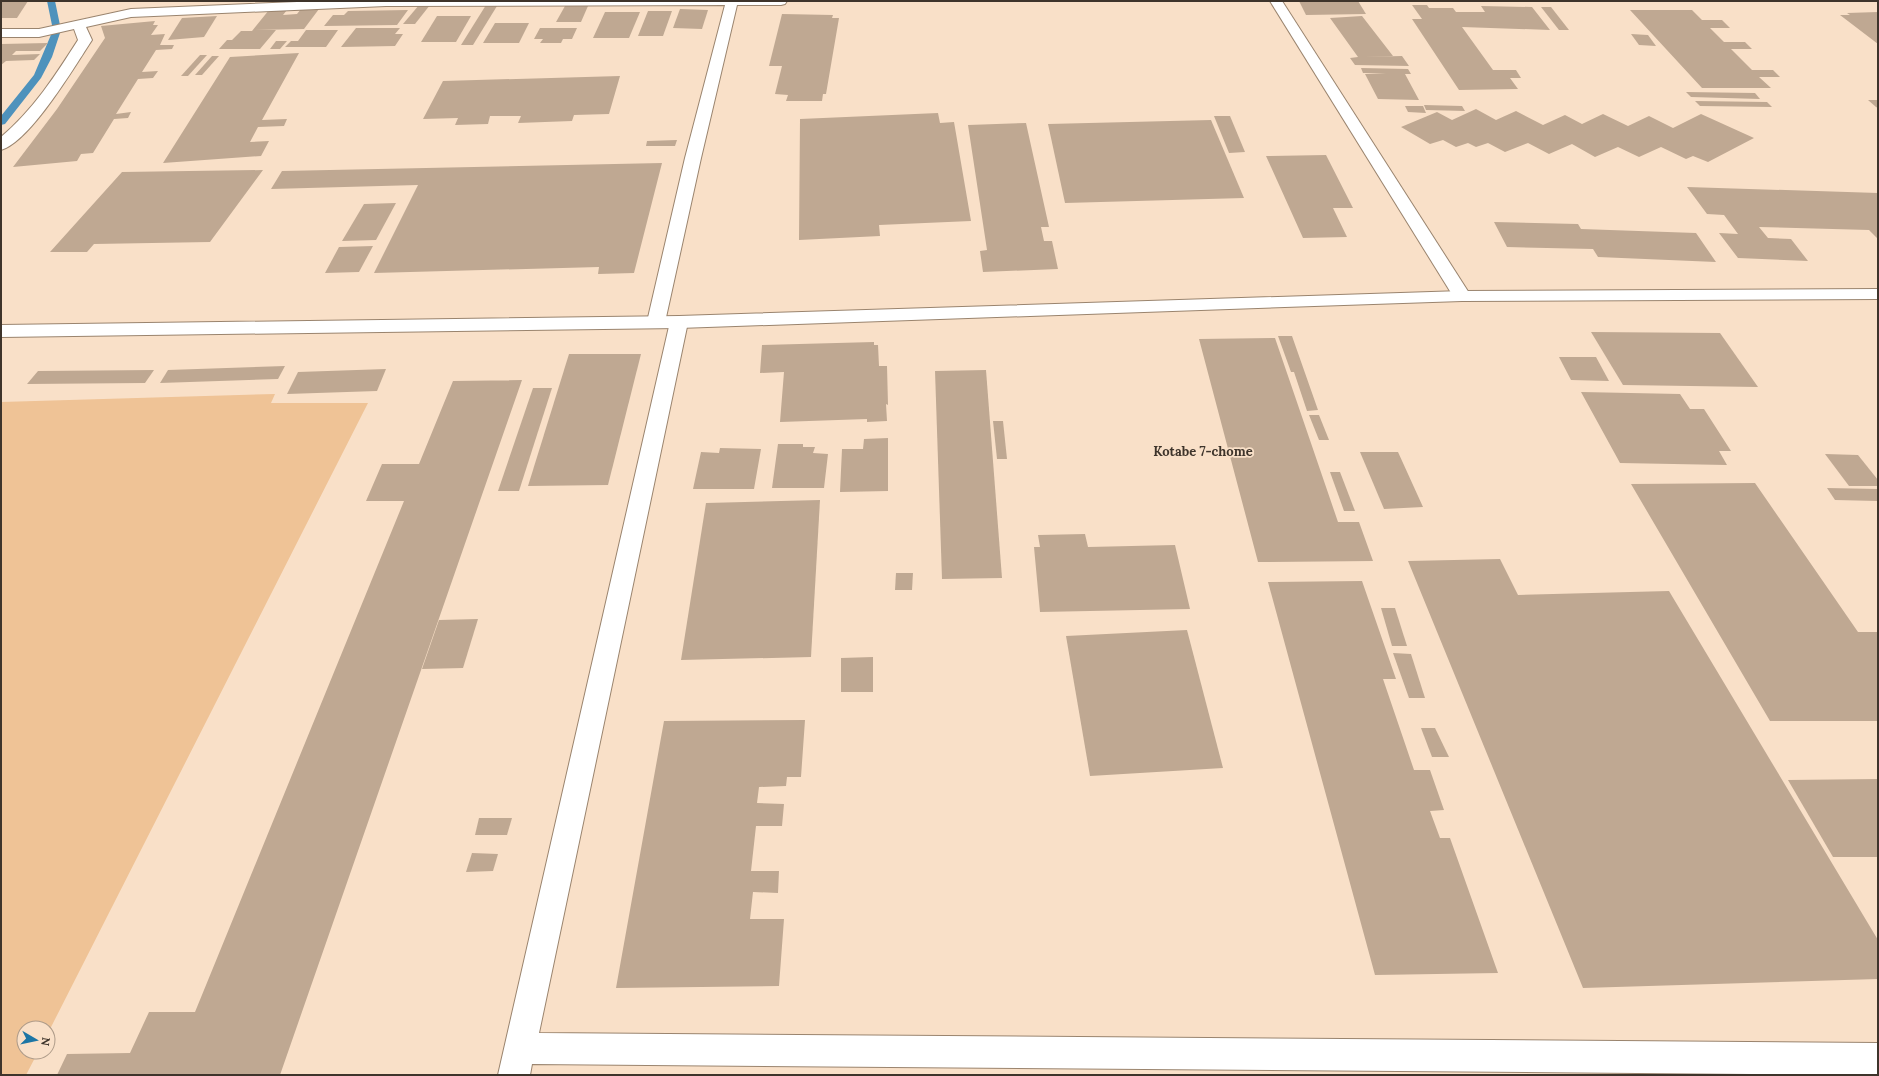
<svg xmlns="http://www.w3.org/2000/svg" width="1879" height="1076" viewBox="0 0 1879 1076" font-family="Lora,serif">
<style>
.green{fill:#efc396}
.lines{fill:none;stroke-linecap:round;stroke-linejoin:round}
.stream{fill:#4e92bc;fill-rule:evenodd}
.building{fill:#bfa892}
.street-casing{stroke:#9a846e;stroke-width:2}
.secondary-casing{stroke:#9a846e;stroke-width:2}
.street{fill:#fff;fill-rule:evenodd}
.secondary{fill:#fff;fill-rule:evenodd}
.labels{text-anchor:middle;stroke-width:3.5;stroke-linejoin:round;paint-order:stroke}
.neighbourhood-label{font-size:13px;font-weight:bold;fill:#3e342b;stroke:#f9e0c8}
</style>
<rect width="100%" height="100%" fill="#f9e0c8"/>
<path class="green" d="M 275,394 L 271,403 L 368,403 L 48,1033 L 48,1028 L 24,1028 L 24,1052 L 38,1052 L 26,1075 L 1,1075 L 1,402 Z"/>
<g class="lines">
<path class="stream" d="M 47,1 L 55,1 L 61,30 L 52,57 L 41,78 L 5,124 L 1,125 L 1,116 L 34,75 L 53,30 Z"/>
</g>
<g class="building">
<path d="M 1,1 L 28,1 L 17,18 L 1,18 Z"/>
<path d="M 1299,1 L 1358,1 L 1366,14 L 1306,15 Z"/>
<path d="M 419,5 L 430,5 L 415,24 L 403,24 Z"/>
<path d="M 486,5 L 497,6 L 473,45 L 461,45 Z"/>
<path d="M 1412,5 L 1427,5 L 1429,8 L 1453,8 L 1456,12 L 1485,12 L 1481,6 L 1532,7 L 1550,30 L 1462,27 L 1493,70 L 1516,70 L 1521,78 L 1510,78 L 1518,89 L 1459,90 L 1412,19 L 1422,19 Z"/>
<path d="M 565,6 L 588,6 L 581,22 L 556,22 Z"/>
<path d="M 1541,7 L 1551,7 L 1569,30 L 1559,30 Z"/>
<path d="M 301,9 L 319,9 L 304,29 L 255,30 L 276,30 L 260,49 L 219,49 L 227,40 L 232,40 L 241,31 L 252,31 L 269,10 L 287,10 L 283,15 L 297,14 Z"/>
<path d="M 680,9 L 708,10 L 702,29 L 673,28 Z"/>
<path d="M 408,10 L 397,25 L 324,26 L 333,15 L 344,15 L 348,11 Z"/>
<path d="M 1630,10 L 1692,10 L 1702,20 L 1722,20 L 1730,28 L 1710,28 L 1724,42 L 1745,42 L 1752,49 L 1731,49 L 1752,70 L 1773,70 L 1780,77 L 1759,77 L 1771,88 L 1702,88 Z"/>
<path d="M 648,11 L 672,11 L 663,36 L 638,36 Z"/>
<path d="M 605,12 L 640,12 L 629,38 L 593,38 Z"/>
<path d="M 1878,12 L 1878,44 L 1840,15 L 1850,15 L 1847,13 Z"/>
<path d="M 782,14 L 833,15 L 832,18 L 839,18 L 826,94 L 823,94 L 822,101 L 786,101 L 788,95 L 775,94 L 782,66 L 769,66 Z"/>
<path d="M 217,16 L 204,37 L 168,40 L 182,18 Z"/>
<path d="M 437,16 L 471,16 L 456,42 L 421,42 Z"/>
<path d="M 1362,16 L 1393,56 L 1363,57 L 1402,56 L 1409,66 L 1355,65 L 1350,58 L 1358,57 L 1330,18 Z"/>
<path d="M 155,21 L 153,25 L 158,25 L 151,35 L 165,34 L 160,45 L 174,45 L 172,49 L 156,50 L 142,72 L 158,71 L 153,78 L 138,79 L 116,114 L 131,112 L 128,118 L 114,119 L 93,153 L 81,154 L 77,161 L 13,167 L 57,109 L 105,38 L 101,26 Z"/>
<path d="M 495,23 L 529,23 L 519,43 L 483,43 Z"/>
<path d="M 356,28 L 400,28 L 395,34 L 403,34 L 395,46 L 341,47 Z"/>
<path d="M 540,28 L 577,28 L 572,39 L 563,39 L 561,43 L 540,43 L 543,39 L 534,39 Z"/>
<path d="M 306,30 L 338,30 L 326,47 L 285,47 L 291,41 L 298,41 Z"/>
<path d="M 1631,34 L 1648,35 L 1656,46 L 1639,45 Z"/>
<path d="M 276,41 L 287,41 L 280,49 L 270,49 Z"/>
<path d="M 48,43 L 40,51 L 16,51 L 12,55 L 40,54 L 34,60 L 6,61 L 1,65 L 1,44 Z"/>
<path d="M 299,53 L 262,120 L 287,119 L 284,126 L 258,127 L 250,142 L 269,141 L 261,156 L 163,163 L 230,57 Z"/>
<path d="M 200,55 L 207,55 L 188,76 L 181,76 Z"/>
<path d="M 212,56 L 219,56 L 202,75 L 195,75 Z"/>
<path d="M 1361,68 L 1408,69 L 1411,74 L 1405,74 L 1419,100 L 1378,99 L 1365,74 L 1386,73 L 1363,73 Z"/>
<path d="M 620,76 L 609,114 L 574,115 L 572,121 L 518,123 L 521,116 L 490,116 L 488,124 L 455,125 L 458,118 L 423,119 L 443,81 Z"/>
<path d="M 1686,92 L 1755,93 L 1760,99 L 1691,97 Z"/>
<path d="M 1868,100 L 1878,100 L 1878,108 L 1876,107 Z"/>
<path d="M 1695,101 L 1767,102 L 1772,107 L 1700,106 Z"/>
<path d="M 1424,105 L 1462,106 L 1465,111 L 1426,110 Z"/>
<path d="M 1405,106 L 1423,106 L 1426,113 L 1408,112 Z"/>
<path d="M 1476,109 L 1496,120 L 1516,111 L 1543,125 L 1565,115 L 1582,124 L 1603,114 L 1628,126 L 1649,116 L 1673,128 L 1701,114 L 1754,138 L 1708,162 L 1693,156 L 1686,159 L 1661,147 L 1639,157 L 1618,147 L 1595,157 L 1572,144 L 1549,154 L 1528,143 L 1505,152 L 1488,143 L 1476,147 L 1468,143 L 1456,147 L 1443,140 L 1430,144 L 1401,127 L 1437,112 L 1452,120 Z"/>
<path d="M 938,113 L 940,123 L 954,122 L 971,221 L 879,225 L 880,236 L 799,240 L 800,119 Z"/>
<path d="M 1214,116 L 1230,116 L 1245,152 L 1229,153 Z"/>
<path d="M 1211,120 L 1244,198 L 1065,203 L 1048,124 Z"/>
<path d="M 1026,123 L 1049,227 L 1041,227 L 1044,241 L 1052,241 L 1058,269 L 983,272 L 980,251 L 987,250 L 968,125 Z"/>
<path d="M 677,140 L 675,146 L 646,146 L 647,141 Z"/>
<path d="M 1326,155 L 1353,208 L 1333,208 L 1347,237 L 1303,238 L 1266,156 Z"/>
<path d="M 662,163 L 634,273 L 598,274 L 599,267 L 374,273 L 418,185 L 271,189 L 282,171 Z"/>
<path d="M 263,170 L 210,242 L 94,244 L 87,252 L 50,252 L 122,172 Z"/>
<path d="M 1687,187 L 1878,193 L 1878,239 L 1869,230 L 1759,227 L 1768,238 L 1791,239 L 1808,261 L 1738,258 L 1719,233 L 1738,234 L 1724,215 L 1707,214 Z"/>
<path d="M 396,203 L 376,240 L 342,241 L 364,204 Z"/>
<path d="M 1494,222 L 1578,224 L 1581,229 L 1696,233 L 1716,262 L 1598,257 L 1593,249 L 1507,247 Z"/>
<path d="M 373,246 L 359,272 L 325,273 L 339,247 Z"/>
<path d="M 1591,332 L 1720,333 L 1758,387 L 1623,385 Z"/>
<path d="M 1278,336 L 1292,336 L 1318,410 L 1307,411 L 1294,372 L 1291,372 Z"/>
<path d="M 1275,338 L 1338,522 L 1359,522 L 1373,561 L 1258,562 L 1199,339 Z"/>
<path d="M 874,342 L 874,345 L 878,345 L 879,366 L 887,366 L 888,405 L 886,404 L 887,421 L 867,422 L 867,419 L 780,422 L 784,372 L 760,373 L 762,345 Z"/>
<path d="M 569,354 L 641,354 L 608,485 L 528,486 Z"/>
<path d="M 1559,357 L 1596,357 L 1609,381 L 1571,380 Z"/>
<path d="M 285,366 L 278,379 L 160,383 L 168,370 Z"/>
<path d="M 386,369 L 377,391 L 287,394 L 298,372 Z"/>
<path d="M 154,370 L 145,383 L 27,384 L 38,371 Z"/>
<path d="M 986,370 L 1002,578 L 942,579 L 935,371 Z"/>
<path d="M 522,380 L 280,1075 L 57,1075 L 67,1054 L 130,1053 L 149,1012 L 195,1012 L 404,501 L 366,501 L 382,464 L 419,464 L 453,381 Z"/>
<path d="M 533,388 L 552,388 L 519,491 L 498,491 Z"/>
<path d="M 1581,392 L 1680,394 L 1690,409 L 1704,409 L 1731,451 L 1719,451 L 1727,465 L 1620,463 Z"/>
<path d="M 1309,415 L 1319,415 L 1329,440 L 1319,440 Z"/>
<path d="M 993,421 L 1003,421 L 1007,459 L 997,459 Z"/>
<path d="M 888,438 L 888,491 L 840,492 L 842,449 L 863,449 L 864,439 Z"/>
<path d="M 778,444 L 803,444 L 803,447 L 815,447 L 813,453 L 828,454 L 824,488 L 772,488 Z"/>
<path d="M 720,448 L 761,449 L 754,489 L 693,489 L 701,452 L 719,453 Z"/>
<path d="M 1360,452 L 1398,452 L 1423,507 L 1384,509 Z"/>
<path d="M 1825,454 L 1858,455 L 1878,480 L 1878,486 L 1849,486 Z"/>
<path d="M 1330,472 L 1340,472 L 1355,511 L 1344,511 Z"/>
<path d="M 1755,483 L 1858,632 L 1878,632 L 1878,721 L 1770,721 L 1631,484 Z"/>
<path d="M 1827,488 L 1878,489 L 1878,501 L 1835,500 Z"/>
<path d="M 820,500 L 811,657 L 681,660 L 706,503 Z"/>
<path d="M 1085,534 L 1088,547 L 1175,545 L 1190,609 L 1040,612 L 1034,547 L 1040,547 L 1038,535 Z"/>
<path d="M 1500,559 L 1518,595 L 1669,591 L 1878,940 L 1878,979 L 1583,988 L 1408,561 Z"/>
<path d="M 896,573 L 913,573 L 912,590 L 895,590 Z"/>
<path d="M 1362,581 L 1396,679 L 1383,679 L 1414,770 L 1430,770 L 1444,810 L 1430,811 L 1440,838 L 1450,838 L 1498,973 L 1375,975 L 1268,582 Z"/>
<path d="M 1381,608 L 1395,608 L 1407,646 L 1392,646 Z"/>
<path d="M 478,619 L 463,668 L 422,669 L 439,620 Z"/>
<path d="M 1187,630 L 1223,768 L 1090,776 L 1066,636 Z"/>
<path d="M 1393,653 L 1411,654 L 1425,698 L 1409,698 Z"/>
<path d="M 873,657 L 873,692 L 841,692 L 841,658 Z"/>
<path d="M 805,720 L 801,777 L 787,777 L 786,786 L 759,787 L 757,803 L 784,804 L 782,826 L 756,826 L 751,871 L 779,871 L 778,893 L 753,892 L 750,919 L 784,919 L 779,986 L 616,988 L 664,721 Z"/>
<path d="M 1421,728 L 1435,728 L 1449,757 L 1432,757 Z"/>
<path d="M 1878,779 L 1878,857 L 1833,857 L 1788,780 Z"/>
<path d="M 479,818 L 512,818 L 507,835 L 475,835 Z"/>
<path d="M 472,853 L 498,854 L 493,871 L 466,872 Z"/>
</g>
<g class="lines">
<defs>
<g id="street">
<path d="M 322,1 L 787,1 L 785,4 L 781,5 L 737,5 L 701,158 L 665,322 L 662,326 L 656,328 L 650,326 L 647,322 L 685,158 L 725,5 L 386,6 L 131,17 L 86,27 L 92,40 C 75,66 30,142 1,150 L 1,137 C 34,109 55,76 78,40 L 74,29 L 39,37 L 1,37 L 1,29 L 39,29 L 131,9 Z"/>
<path d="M 1270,1 L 1282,1 L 1471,296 L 1468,300 L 1462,301 L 1456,300 L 1453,296 Z"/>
<path d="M 679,316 L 685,318 L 688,322 L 539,1033 L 1878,1043 L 1878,1075 L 532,1064 L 530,1075 L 498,1075 L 670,322 L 673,318 Z"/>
</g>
<path id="secondary" d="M 1878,289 L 1878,299 L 1462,301 L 679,328 L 1,337 L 1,325 L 679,316 L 1462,291 Z"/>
</defs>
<use href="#street" class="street-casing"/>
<use href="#secondary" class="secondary-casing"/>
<use href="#street" class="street"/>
<use href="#secondary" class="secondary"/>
</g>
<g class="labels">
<g class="neighbourhood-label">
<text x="1203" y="456">Kotabe 7-chome</text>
</g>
</g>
<rect width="1879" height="1076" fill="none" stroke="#3e342b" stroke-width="4"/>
<g transform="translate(36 1040) rotate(99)"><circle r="19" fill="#f9e0c8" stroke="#ae9b89"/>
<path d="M0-3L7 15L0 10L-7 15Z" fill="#1d76a5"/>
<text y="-6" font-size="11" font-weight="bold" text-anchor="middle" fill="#3e342b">N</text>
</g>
</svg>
